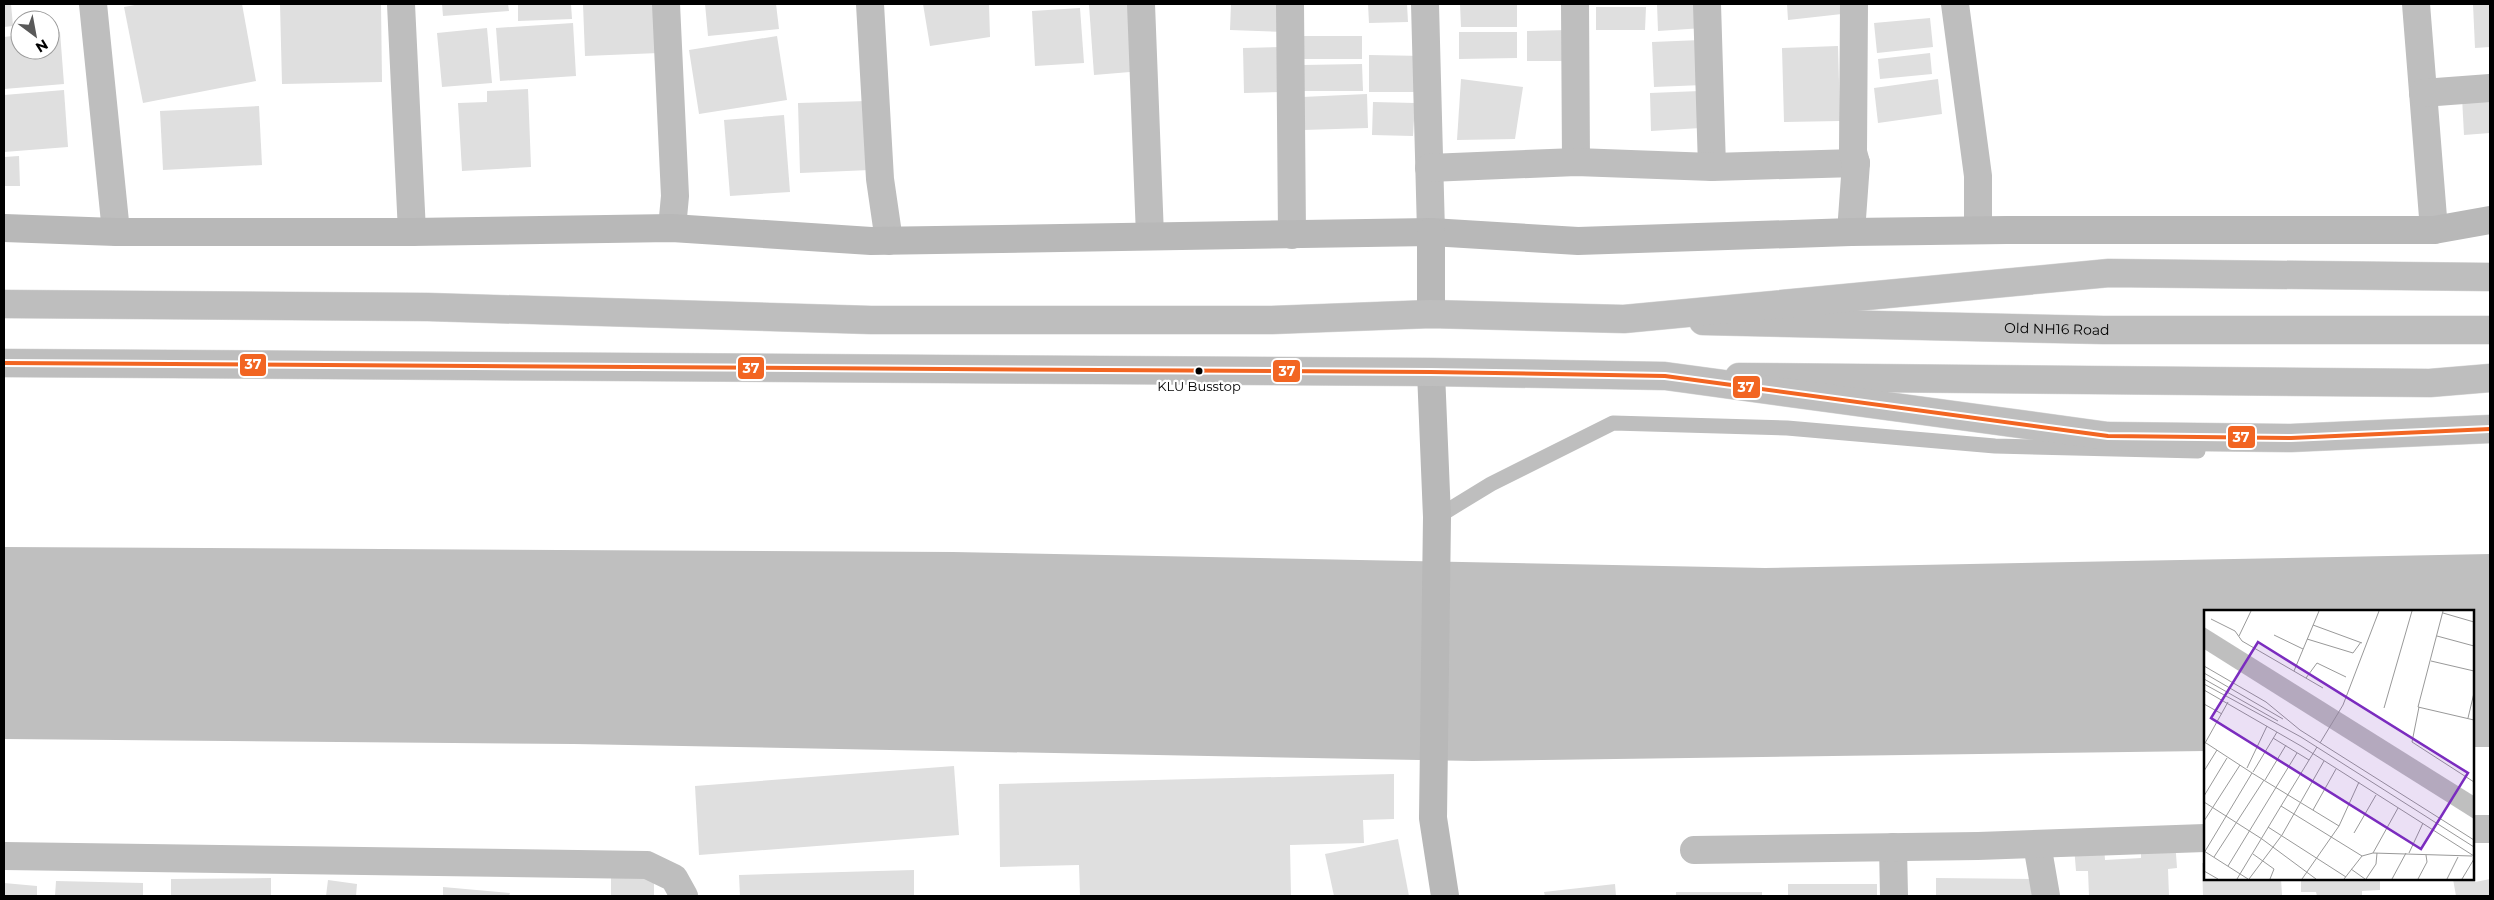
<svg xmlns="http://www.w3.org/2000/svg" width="2494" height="900" viewBox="0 0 2494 900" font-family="Montserrat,sans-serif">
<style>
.water{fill:#bfbfbf}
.building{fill:#dfdfdf}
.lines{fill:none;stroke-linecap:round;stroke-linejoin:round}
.primary-casing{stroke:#dbdbdb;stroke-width:29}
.highway-casing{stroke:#dbdbdb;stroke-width:29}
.lane{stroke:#bebebe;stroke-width:15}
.street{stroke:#bebebe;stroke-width:28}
.secondary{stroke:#b8b8b8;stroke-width:28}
.primary{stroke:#bebebe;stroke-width:28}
.highway{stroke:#bebebe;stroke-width:28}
.bus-1-casing{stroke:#fff;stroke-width:8}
.bus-1{stroke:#f26522;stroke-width:4}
.bus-dot{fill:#000;stroke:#fff;stroke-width:2}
.labels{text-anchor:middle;stroke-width:4.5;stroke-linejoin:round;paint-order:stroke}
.bus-label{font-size:13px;fill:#000;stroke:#fff}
.street-label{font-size:14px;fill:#000;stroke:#fff}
.inset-road{fill:none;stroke:#999;stroke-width:1}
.view{fill:#7b2cbf;fill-opacity:0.15;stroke:#7b2cbf;stroke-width:2.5}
.inset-edge{fill:none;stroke:#000;stroke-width:2.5}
.line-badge{stroke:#fff;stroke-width:2}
.badge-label{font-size:14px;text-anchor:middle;font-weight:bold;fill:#fff}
</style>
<rect width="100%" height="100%" fill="#fff"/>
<path class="water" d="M 4,547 L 953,552 L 1765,568 L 2490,554 L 2490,747 L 2473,747 L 2473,611 L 2205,611 L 2205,751 L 1473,761 L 574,744 L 4,739 Z"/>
<g class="building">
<path d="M 4,4 L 11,4 L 13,26 L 4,27 Z"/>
<path d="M 140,4 L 242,4 L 256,81 L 143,103 L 124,7 Z"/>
<path d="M 280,4 L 381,4 L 382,82 L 282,84 Z"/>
<path d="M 442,4 L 508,4 L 509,11 L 443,16 Z"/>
<path d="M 518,4 L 571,4 L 572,19 L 518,21 Z"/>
<path d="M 583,4 L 657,4 L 659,53 L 585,56 Z"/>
<path d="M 705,4 L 776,4 L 779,29 L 708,36 Z"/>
<path d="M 923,4 L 989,4 L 990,37 L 930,46 Z"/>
<path d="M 1111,4 L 1150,4 L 1154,70 L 1094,75 L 1089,5 Z"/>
<path d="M 1231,4 L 1289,4 L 1287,32 L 1230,30 Z"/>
<path d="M 1368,4 L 1407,4 L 1408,22 L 1369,23 Z"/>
<path d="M 1460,4 L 1517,4 L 1517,27 L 1461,27 Z"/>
<path d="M 1657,4 L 1702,4 L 1703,28 L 1658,31 Z"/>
<path d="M 1787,4 L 1850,4 L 1851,13 L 1788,20 Z"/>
<path d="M 2473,4 L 2490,4 L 2490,47 L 2475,48 Z"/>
<path d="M 1596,7 L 1646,7 L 1645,30 L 1596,30 Z"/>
<path d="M 1080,8 L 1084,63 L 1035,66 L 1032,11 Z"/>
<path d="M 1930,18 L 1933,47 L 1877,53 L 1874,23 Z"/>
<path d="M 573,23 L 576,76 L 500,81 L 496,28 Z"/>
<path d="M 487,28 L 492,83 L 442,87 L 437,33 Z"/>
<path d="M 1569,30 L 1569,61 L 1527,61 L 1527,31 Z"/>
<path d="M 60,32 L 64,84 L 4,89 L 4,37 L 20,35 L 20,50 L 50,50 L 50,33 Z"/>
<path d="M 1459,32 L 1517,32 L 1517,58 L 1459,59 Z"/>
<path d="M 777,36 L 787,100 L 699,114 L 689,50 Z"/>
<rect x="1300" y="36" width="62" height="23"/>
<path d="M 1701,40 L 1703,85 L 1654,87 L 1652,42 Z"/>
<path d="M 1838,46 L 1840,121 L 1784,122 L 1782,48 Z"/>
<path d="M 1282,47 L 1283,92 L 1244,93 L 1243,48 Z"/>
<path d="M 1930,53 L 1932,74 L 1880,79 L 1878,59 Z"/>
<path d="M 1369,55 L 1425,56 L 1424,92 L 1369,92 Z"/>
<path d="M 1362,64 L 1363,91 L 1302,91 L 1302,65 Z"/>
<path d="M 1461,79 L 1523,87 L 1515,139 L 1457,140 Z"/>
<path d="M 1938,79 L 1942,114 L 1878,123 L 1874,88 Z"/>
<path d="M 528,89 L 531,167 L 462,171 L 458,103 L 487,102 L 487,91 Z"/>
<path d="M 64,90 L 68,147 L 4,152 L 4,95 Z"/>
<path d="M 1700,91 L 1701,128 L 1651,131 L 1650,93 Z"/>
<path d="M 1367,94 L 1368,128 L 1303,130 L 1302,97 Z"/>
<path d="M 2490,95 L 2490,133 L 2464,135 L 2462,97 Z"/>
<path d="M 868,101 L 870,170 L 800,173 L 798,103 Z"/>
<path d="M 1373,102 L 1415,103 L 1413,136 L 1372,135 Z"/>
<path d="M 259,106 L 262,165 L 163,170 L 160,111 Z"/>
<path d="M 784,115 L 790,192 L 730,196 L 724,120 Z"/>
<path d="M 19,156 L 20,186 L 4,186 L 4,157 Z"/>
<path d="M 954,766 L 959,835 L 699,855 L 695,786 Z"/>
<path d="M 1394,774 L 1394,819 L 1363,820 L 1364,843 L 1290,845 L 1291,896 L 1080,896 L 1079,865 L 1000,867 L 999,784 Z"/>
<path d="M 1398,839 L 1409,896 L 1334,896 L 1325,854 Z"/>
<path d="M 2175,840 L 2177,868 L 2168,869 L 2169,896 L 2089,896 L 2088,871 L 2076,871 L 2074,846 L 2104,844 L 2105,860 L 2141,858 L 2141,843 Z"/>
<path d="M 2202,863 L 2205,863 L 2205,879 L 2281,879 L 2282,895 L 2203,896 Z"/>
<path d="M 914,870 L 914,896 L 740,896 L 739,875 Z"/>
<path d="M 2473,874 L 2475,882 L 2490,879 L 2490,896 L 2456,896 L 2453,879 L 2473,879 Z"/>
<path d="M 654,876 L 654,896 L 611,896 L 611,877 Z"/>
<path d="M 271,878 L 271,896 L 171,896 L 171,879 Z"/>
<path d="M 1936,878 L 2037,879 L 2037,896 L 1936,896 Z"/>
<path d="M 2301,879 L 2380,879 L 2380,890 L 2362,891 L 2362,896 L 2317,896 L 2316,892 L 2301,892 Z"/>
<path d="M 328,880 L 357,884 L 356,896 L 326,896 Z"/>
<path d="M 56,881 L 143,883 L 143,896 L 55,896 Z"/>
<path d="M 4,883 L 37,886 L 37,896 L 4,896 Z"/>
<path d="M 1615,884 L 1616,896 L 1545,896 L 1544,892 Z"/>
<rect x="1788" y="884" width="89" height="12"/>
<path d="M 443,887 L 510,893 L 509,896 L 443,896 Z"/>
<rect x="1676" y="892" width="86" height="4"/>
</g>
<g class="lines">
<defs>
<g id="primary">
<path id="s1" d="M 1703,321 L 2103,330 L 2490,330"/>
<path d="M 1739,377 L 2430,383 L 2490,378"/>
</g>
<g id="highway">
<path d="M 4,304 L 428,307 L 871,320 L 1272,320 L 1431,314 L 1624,319 L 2109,273 L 2490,277"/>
<path d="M 4,363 L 1431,372 L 1665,376 L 2108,436 L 2291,438 L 2490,429"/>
</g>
</defs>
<use href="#primary" class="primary-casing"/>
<use href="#highway" class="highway-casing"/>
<path class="lane" d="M 1437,517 L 1491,484 L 1613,423 L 1787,428 L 1995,446 L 2198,451"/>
<g class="street">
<path d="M 93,4 L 116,232"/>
<path d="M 401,4 L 412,232"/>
<path d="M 666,4 L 675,196 L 672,228"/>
<path d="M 870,4 L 880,179 L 889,241"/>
<path d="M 1141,4 L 1150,236"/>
<path d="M 1290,4 L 1292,235"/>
<path d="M 1425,4 L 1431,232"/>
<path d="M 1575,4 L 1576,162"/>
<path d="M 1707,4 L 1712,167"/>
<path d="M 1955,4 L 1978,176 L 1978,230"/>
<path d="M 2416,4 L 2434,230"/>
<path d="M 2423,93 L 2490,88"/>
<path d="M 1429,168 L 1576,162 L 1712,167 L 1856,163"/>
<path d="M 1851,232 L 1856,163 L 1853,152 L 1854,4"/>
<path d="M 2473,829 L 2490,829"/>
<path d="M 2037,844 L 2046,896"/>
<path d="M 1893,847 L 1894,896"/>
<path d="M 1694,850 L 1978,846 L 2205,838"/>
<path d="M 4,856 L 647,865 L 674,878 L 684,896"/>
</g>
<g class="secondary">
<path d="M 4,228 L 116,232 L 412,232 L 672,228 L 871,241 L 1431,232 L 1578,241 L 1851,232 L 2007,230 L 2434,230 L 2490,220"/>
<path d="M 1431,314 L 1431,232"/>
<path d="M 1431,372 L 1437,517 L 1433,818 L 1445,896"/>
</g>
<use href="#primary" class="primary"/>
<use href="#highway" class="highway"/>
<defs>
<path id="bus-1" d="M 4,363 L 1431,372 L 1665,376 L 2108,436 L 2291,438 L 2490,429"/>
</defs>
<use href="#bus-1" class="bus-1-casing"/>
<use href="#bus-1" class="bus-1"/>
</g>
<circle class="bus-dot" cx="1199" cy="371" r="4.5"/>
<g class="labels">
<g class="bus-label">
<text x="1199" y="391">KLU Busstop</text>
</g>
<g class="street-label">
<text dy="5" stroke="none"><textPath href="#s1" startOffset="354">Old NH16 Road</textPath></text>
</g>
</g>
<g transform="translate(2204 610)">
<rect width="270" height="270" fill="#fff"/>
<path d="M 0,17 L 270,186 L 270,209 L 0,39 Z" fill="#bfbfbf"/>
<path class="inset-road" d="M 239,1 L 214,97 L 270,110M 239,3 L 270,12M 7,9 L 31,21 L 38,31 L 119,78M 109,15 L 158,33M 70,25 L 99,39M 35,26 L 47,1M 233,26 L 270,36M 103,29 L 149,43 L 157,32M 227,51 L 270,61M 0,56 L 62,92 L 96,120 L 270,230M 90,61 L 115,1M 0,63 L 79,109M 102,68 L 113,53 L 142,67M 0,69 L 74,111M 0,74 L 97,127 L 270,237M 0,80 L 97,136 L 270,246M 0,94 L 18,104M 215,97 L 208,132 L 270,172M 180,98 L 208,1M 264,108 L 270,83M 69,128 L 105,150M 2,133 L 48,163M 116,133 L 139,95 L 175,1M 0,135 L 24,92M 113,137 L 77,196 L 158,246M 43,158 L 63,116M 0,161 L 13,140M 49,162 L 73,122M 61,170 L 82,135M 0,186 L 23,148M 0,192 L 58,229 L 112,269M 109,200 L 132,159M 0,211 L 36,155M 64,217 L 142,267M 150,223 L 172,185M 0,241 L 44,269M 0,243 L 48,163 L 135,216M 169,243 L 194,198M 205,243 L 219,213M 49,244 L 70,259 L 66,269M 10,247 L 60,170M 24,256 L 93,143M 147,259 L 161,269M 0,261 L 14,269M 33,269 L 77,196M 45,269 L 78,225 L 120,151M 98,269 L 135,216 L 155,172M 140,269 L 158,246 L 169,243 L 268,246M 162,269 L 172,254 L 173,243M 188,269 L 202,243M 214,269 L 223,252 L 222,245M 243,269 L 254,247M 258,269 L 270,249"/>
<path class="view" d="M 54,32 L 264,163 L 217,239 L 7,108 Z"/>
<rect width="270" height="270" class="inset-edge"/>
</g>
<g class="line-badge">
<rect x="239" y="353" width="28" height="24" rx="5" fill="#f26522"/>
<rect x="737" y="356" width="28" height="24" rx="5" fill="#f26522"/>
<rect x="1272" y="359" width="29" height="24" rx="5" fill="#f26522"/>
<rect x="1732" y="375" width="29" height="24" rx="5" fill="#f26522"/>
<rect x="2227" y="425" width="29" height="24" rx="5" fill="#f26522"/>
</g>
<g class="badge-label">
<text x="253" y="369">37</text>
<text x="751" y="373">37</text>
<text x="1287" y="376">37</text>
<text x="1746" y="392">37</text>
<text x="2241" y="442">37</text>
</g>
<rect width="2494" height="900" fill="none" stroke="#000000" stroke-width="10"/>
<g transform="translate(35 35) rotate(148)"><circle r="24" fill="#ffffff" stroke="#999999"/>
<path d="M0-4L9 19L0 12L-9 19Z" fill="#595959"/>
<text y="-8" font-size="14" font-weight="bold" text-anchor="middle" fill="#000000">N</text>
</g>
</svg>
